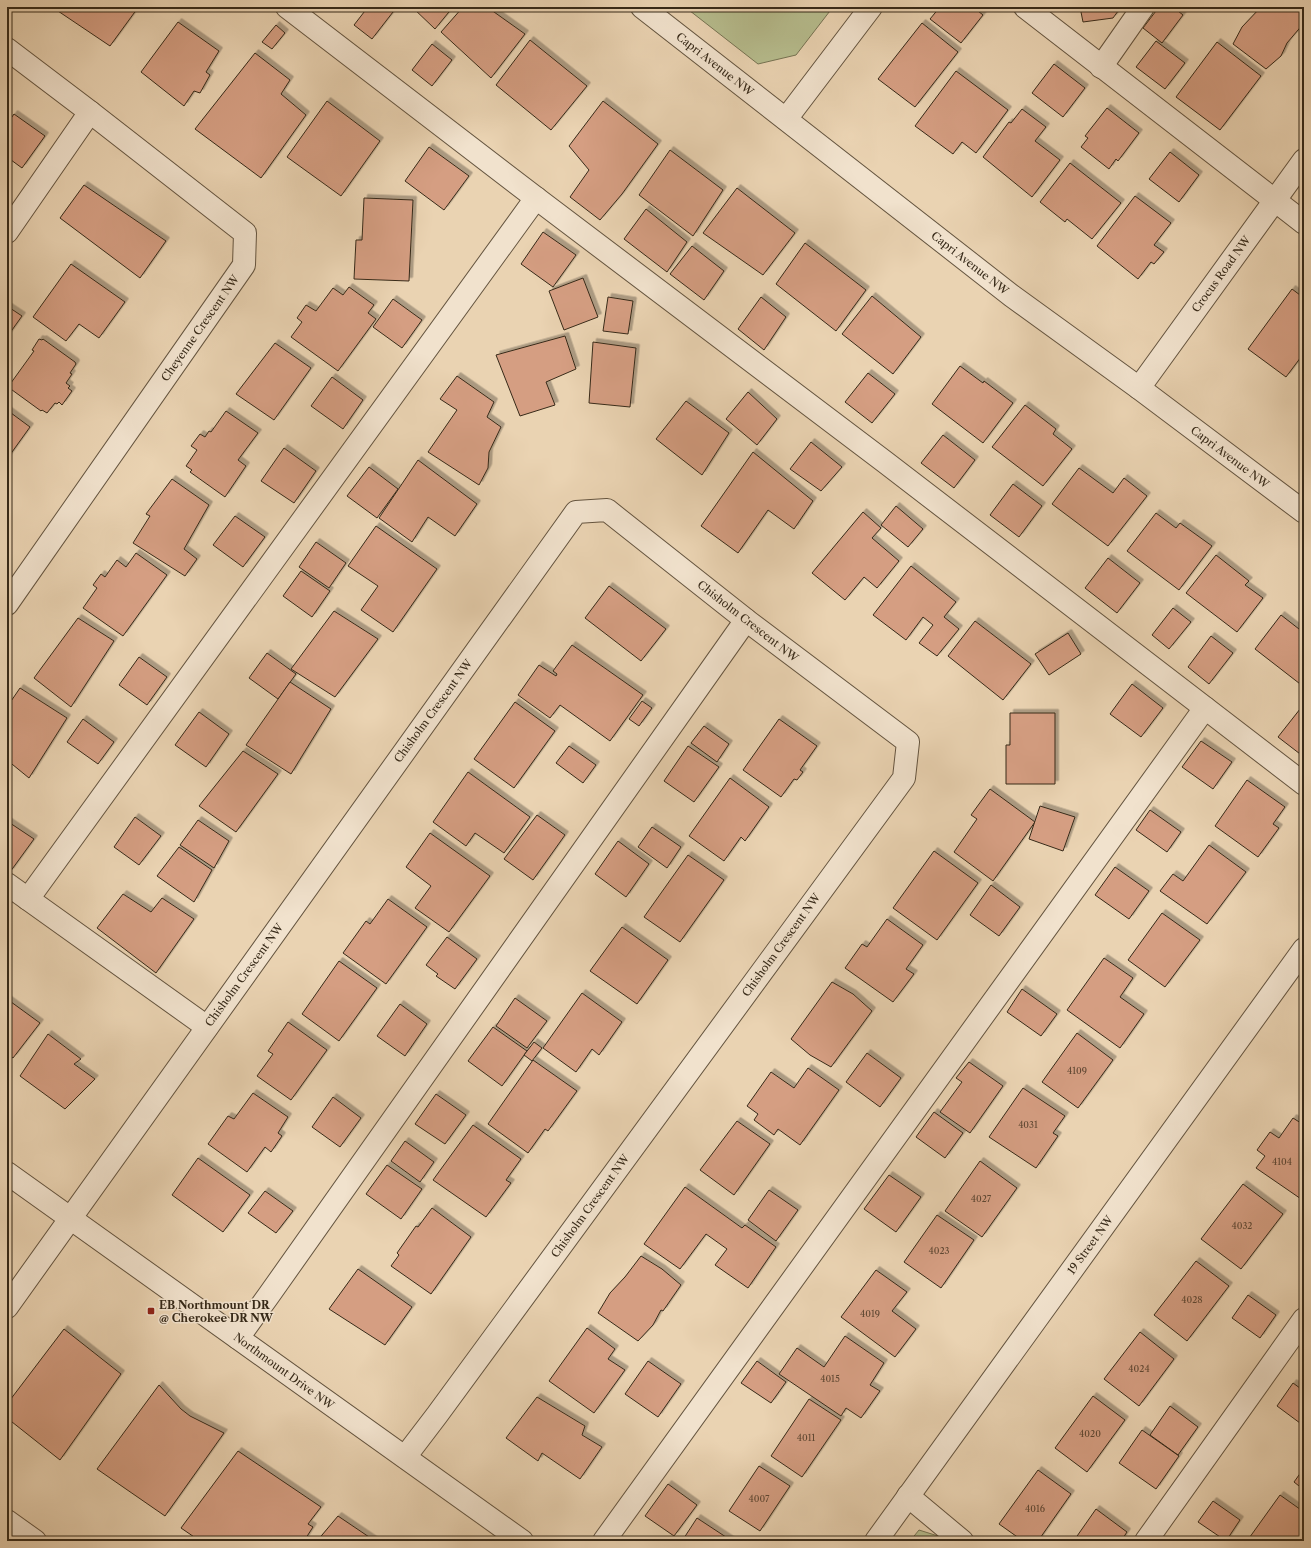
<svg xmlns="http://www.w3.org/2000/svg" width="1311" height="1548" viewBox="0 0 1311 1548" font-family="'Libre Caslon Text',serif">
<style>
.green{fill:#b6bc8d;stroke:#767353}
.building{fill:#d59e82;stroke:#372a19;filter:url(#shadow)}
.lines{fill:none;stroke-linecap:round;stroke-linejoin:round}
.minor-casing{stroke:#64543f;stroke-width:24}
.minor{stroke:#f1e2cd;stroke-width:22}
.poi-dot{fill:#8f2418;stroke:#f1e2cd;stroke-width:1.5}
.labels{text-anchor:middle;stroke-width:3;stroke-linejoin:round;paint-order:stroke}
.number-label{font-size:9px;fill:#5e4733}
.street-label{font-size:11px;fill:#372a19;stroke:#f1e2cd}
.poi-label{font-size:11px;font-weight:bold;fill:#372a19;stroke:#f1e2cd;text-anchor:start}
</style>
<defs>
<filter id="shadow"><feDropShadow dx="3.5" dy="-3.5" stdDeviation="0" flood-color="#0004"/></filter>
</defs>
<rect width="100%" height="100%" fill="#ead3b2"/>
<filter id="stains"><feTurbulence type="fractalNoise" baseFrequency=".005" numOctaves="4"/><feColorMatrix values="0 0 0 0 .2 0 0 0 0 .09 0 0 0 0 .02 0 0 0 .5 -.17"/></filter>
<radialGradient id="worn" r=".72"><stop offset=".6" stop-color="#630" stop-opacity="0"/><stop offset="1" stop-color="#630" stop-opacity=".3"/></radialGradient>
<g class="green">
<path d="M 685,7 L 833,7 L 796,55 L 758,64 Z"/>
<path d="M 919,1530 L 938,1536 L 935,1541 L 910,1541 Z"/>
</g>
<g class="building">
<path d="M 52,7 L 134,7 L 137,9 L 110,46 Z"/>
<path d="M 368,7 L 387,7 L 393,12 L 372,39 L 354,25 Z"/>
<path d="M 412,7 L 453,7 L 435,29 Z"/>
<path d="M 463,7 L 487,7 L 525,34 L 491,78 L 441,32 Z"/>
<path d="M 940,7 L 973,7 L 983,15 L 961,43 L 930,19 Z"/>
<path d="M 1080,7 L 1121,7 L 1113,18 L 1083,22 Z"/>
<path d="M 1159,7 L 1173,7 L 1183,15 L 1162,43 L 1143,28 Z"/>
<path d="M 1261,7 L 1297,7 L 1304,15 L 1304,23 L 1287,43 L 1281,56 L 1266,69 L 1233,44 L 1242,27 Z"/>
<path d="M 178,22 L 219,51 L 206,72 L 210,75 L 200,93 L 194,91 L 184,106 L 141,72 Z"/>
<path d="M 922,23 L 958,52 L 915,107 L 878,79 Z"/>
<path d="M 276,25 L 285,33 L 272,49 L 262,42 Z"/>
<path d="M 530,40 L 587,86 L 551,130 L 496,85 Z"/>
<path d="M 1156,41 L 1185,63 L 1165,89 L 1136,67 Z"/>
<path d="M 1217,42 L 1261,76 L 1220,130 L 1176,97 Z"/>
<path d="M 432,44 L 452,60 L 432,86 L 412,70 Z"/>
<path d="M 255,53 L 290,80 L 281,94 L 306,115 L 261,178 L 195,129 Z"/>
<path d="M 1054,64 L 1085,88 L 1063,117 L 1032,93 Z"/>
<path d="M 956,71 L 1008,110 L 976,153 L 962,142 L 953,154 L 915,126 Z"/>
<path d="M 327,101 L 380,141 L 341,196 L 287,157 Z"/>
<path d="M 603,101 L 658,144 L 622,194 L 600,220 L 570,197 L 589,170 L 569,146 Z"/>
<path d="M 1107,108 L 1139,133 L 1118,161 L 1116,159 L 1109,169 L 1081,147 L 1088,138 L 1085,136 Z"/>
<path d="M 1022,109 L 1046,127 L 1035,141 L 1060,160 L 1032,197 L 983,157 L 1009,122 L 1011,123 Z"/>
<path d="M 14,114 L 45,136 L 22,168 L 7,157 L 7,124 Z"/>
<path d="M 429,147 L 469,176 L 444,210 L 405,181 Z"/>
<path d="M 670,150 L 723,190 L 693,236 L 639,195 Z"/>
<path d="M 1170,152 L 1199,175 L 1179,202 L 1149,179 Z"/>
<path d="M 1070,163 L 1121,203 L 1092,239 L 1067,219 L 1065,222 L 1040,202 Z"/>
<path d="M 84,185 L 166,241 L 140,278 L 60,218 Z"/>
<path d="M 737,188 L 795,233 L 763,275 L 703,233 Z"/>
<path d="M 1135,196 L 1171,223 L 1154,245 L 1164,252 L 1154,264 L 1151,262 L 1138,279 L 1097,246 Z"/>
<path d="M 364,198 L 413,200 L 409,281 L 354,279 L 356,240 L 362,240 Z"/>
<path d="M 646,209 L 687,242 L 667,272 L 624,239 Z"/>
<path d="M 543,232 L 576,255 L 553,287 L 521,264 Z"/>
<path d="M 805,243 L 866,290 L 836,331 L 776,284 Z"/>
<path d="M 692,246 L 724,271 L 704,300 L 670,274 Z"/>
<path d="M 71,264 L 125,302 L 99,338 L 79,324 L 66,341 L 33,317 Z"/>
<path d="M 583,278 L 598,317 L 564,330 L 549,291 Z"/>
<path d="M 349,287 L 374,305 L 368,313 L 376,319 L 338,371 L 291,337 L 302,322 L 297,318 L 306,305 L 316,311 L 333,288 L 343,295 Z"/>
<path d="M 1292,289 L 1304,298 L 1304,353 L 1286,377 L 1248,349 Z"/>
<path d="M 872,296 L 921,337 L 893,374 L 842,334 Z"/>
<path d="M 608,297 L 633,301 L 628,334 L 603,331 Z"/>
<path d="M 761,297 L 786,317 L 764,350 L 738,329 Z"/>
<path d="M 393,299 L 422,320 L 402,348 L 373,327 Z"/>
<path d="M 7,306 L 22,316 L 7,337 Z"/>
<path d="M 565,336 L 576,369 L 546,382 L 555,405 L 520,416 L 496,355 Z"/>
<path d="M 39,339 L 42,340 L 43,339 L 75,362 L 76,364 L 70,373 L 72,374 L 66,383 L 70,386 L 68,388 L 72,391 L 62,405 L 59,402 L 57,404 L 55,403 L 47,413 L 42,410 L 41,411 L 8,387 L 34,351 L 32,350 Z"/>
<path d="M 593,342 L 636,348 L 630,407 L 589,403 Z"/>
<path d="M 275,343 L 311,368 L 274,420 L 236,394 Z"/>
<path d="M 960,366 L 983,383 L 984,381 L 1013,403 L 983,443 L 932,404 Z"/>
<path d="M 868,373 L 895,394 L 872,423 L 845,402 Z"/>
<path d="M 457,376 L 494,402 L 487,417 L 501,427 L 489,452 L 488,468 L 479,485 L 428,452 L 457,410 L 440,399 Z"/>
<path d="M 332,377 L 363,400 L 343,429 L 311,406 Z"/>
<path d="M 748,392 L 777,419 L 757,445 L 726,419 Z"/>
<path d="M 686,401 L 729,433 L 702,475 L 656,439 Z"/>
<path d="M 1025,405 L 1056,429 L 1053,434 L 1072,449 L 1043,486 L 992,447 Z"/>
<path d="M 7,410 L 30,427 L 7,459 Z"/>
<path d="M 226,411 L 258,433 L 238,460 L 246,466 L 225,497 L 190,472 L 192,470 L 186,466 L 197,450 L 191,446 L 200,434 L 205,437 L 209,431 L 211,432 Z"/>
<path d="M 943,435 L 975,460 L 954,488 L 921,463 Z"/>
<path d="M 811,442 L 842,467 L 821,491 L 790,469 Z"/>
<path d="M 284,448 L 316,471 L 294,503 L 261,481 Z"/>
<path d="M 753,452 L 813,501 L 794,529 L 768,510 L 738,553 L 701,526 Z"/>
<path d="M 418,460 L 477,504 L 455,536 L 428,517 L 412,542 L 379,518 Z"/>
<path d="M 369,467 L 398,489 L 377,518 L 347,496 Z"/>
<path d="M 1079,468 L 1113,493 L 1124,478 L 1147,496 L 1108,546 L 1052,504 Z"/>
<path d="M 172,479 L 209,505 L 184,549 L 197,559 L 185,576 L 133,543 L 150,516 L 146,514 Z"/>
<path d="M 1013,484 L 1042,506 L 1019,537 L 990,515 Z"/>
<path d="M 896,506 L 923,529 L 908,547 L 881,525 Z"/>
<path d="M 863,512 L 881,528 L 872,538 L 899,561 L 877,588 L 864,577 L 845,600 L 812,573 Z"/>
<path d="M 1156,513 L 1176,528 L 1180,523 L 1212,546 L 1179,590 L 1127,551 Z"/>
<path d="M 235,516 L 265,537 L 243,567 L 213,545 Z"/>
<path d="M 376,526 L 437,569 L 393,632 L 361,610 L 378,586 L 348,566 Z"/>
<path d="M 316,542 L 346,563 L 329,588 L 299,567 Z"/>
<path d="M 136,553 L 167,575 L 123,636 L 83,608 L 97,588 L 93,585 L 101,574 L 105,577 L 117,560 L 126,567 Z"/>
<path d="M 1216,555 L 1249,581 L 1245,585 L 1263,598 L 1237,632 L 1186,593 Z"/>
<path d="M 1108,558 L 1140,583 L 1117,613 L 1085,588 Z"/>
<path d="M 911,566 L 956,602 L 944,617 L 959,629 L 937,656 L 919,643 L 933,625 L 923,617 L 906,640 L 873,615 Z"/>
<path d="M 301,571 L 330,591 L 312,617 L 283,596 Z"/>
<path d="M 609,586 L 666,629 L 641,661 L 585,618 Z"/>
<path d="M 1173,608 L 1191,622 L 1169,649 L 1152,635 Z"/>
<path d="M 334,611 L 378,639 L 335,697 L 291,669 Z"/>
<path d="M 1281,615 L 1299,629 L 1301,625 L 1304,627 L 1304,687 L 1255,649 Z"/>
<path d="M 78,618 L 114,641 L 71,707 L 34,678 Z"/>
<path d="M 975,621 L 1031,664 L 1003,700 L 948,656 Z"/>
<path d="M 1068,633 L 1081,654 L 1049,675 L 1035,654 Z"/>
<path d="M 1211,636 L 1233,653 L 1209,684 L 1188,667 Z"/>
<path d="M 572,645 L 643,695 L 610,741 L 560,705 L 550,718 L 518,695 L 539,665 L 556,676 L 557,674 L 553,671 Z"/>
<path d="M 267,653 L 296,674 L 278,699 L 249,678 Z"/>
<path d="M 139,657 L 167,677 L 147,705 L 119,685 Z"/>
<path d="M 290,682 L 331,709 L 291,774 L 246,745 Z"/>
<path d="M 1132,684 L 1163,708 L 1141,737 L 1110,714 Z"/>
<path d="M 20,688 L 67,718 L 29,778 L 7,760 L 7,707 Z"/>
<path d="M 642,701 L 652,708 L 639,726 L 629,719 Z"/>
<path d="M 515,702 L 555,731 L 514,788 L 474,759 Z"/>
<path d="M 1304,704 L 1304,757 L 1278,737 Z"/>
<path d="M 199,712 L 229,734 L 206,767 L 175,745 Z"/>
<path d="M 1010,713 L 1055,713 L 1055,784 L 1006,784 L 1006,745 L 1010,745 Z"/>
<path d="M 83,719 L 114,742 L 98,764 L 67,742 Z"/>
<path d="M 779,719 L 817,746 L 800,770 L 803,772 L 797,780 L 794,779 L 781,797 L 743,770 Z"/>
<path d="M 704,726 L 729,744 L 717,762 L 691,743 Z"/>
<path d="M 1201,741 L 1232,762 L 1213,789 L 1182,767 Z"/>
<path d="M 569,746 L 596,765 L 583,783 L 556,763 Z"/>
<path d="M 688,746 L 719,767 L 694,802 L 664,781 Z"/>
<path d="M 243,751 L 278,774 L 236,832 L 199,806 Z"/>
<path d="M 468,772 L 530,817 L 504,853 L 475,833 L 466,846 L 433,822 Z"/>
<path d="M 730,778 L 769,807 L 745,841 L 741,837 L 724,861 L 689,836 Z"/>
<path d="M 1247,780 L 1285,807 L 1273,824 L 1279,828 L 1258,857 L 1215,826 Z"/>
<path d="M 990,789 L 1035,822 L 993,881 L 954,852 L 977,819 L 971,815 Z"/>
<path d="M 1040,806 L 1075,817 L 1063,851 L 1029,839 Z"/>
<path d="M 1150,810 L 1181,832 L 1167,852 L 1136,830 Z"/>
<path d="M 537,815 L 565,835 L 533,880 L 504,859 Z"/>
<path d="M 135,817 L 161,836 L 139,865 L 114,847 Z"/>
<path d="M 198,820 L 229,841 L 214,868 L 180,845 Z"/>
<path d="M 7,821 L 34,839 L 10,872 L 7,870 Z"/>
<path d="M 652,827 L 681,847 L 667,868 L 638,847 Z"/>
<path d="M 430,833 L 490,876 L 449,932 L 415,908 L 431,886 L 406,867 Z"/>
<path d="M 618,841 L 649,864 L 626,897 L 595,874 Z"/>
<path d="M 1209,845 L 1246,872 L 1207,924 L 1160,891 L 1173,874 L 1183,881 Z"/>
<path d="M 179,847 L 212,870 L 194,902 L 157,876 Z"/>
<path d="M 934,851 L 978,883 L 937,940 L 893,908 Z"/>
<path d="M 688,855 L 724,880 L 680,942 L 644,917 Z"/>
<path d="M 1115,867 L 1149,891 L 1129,919 L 1095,895 Z"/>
<path d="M 991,885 L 1020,907 L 999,936 L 970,915 Z"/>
<path d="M 123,894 L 151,912 L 162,898 L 194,919 L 156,973 L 97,928 Z"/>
<path d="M 388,899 L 427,927 L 386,984 L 343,953 L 366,921 L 370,924 Z"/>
<path d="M 1162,913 L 1200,940 L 1165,987 L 1128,960 Z"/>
<path d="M 887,919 L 923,945 L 906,969 L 914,974 L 893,1002 L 845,968 L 862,944 L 867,947 Z"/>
<path d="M 622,927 L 668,960 L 637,1004 L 590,971 Z"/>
<path d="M 447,937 L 477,959 L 455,989 L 436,976 L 438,974 L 426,965 Z"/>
<path d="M 1104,958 L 1133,978 L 1120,997 L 1144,1014 L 1120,1048 L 1067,1010 Z"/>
<path d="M 339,961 L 377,988 L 339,1041 L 302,1014 Z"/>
<path d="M 832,982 L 853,994 L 872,1011 L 831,1067 L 810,1055 L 791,1039 Z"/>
<path d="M 1022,989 L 1057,1014 L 1041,1036 L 1007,1012 Z"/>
<path d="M 582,993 L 622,1022 L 599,1055 L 592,1049 L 576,1072 L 543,1048 Z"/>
<path d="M 515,998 L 547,1021 L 527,1048 L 496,1026 Z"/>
<path d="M 7,999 L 40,1023 L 13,1058 L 7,1054 Z"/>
<path d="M 400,1004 L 427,1024 L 405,1056 L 377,1036 Z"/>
<path d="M 288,1022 L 327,1050 L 291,1100 L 257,1076 L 273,1054 L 268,1051 Z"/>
<path d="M 493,1027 L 527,1051 L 502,1086 L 468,1061 Z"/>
<path d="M 1077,1033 L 1113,1060 L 1078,1108 L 1042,1082 Z"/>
<path d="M 48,1034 L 81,1059 L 74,1064 L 95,1079 L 65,1109 L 20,1076 Z"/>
<path d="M 534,1042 L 542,1048 L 532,1061 L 524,1055 Z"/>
<path d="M 867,1053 L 901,1078 L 880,1107 L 846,1082 Z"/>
<path d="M 533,1060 L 577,1091 L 548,1131 L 545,1129 L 528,1153 L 488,1124 Z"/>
<path d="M 969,1062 L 1003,1086 L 970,1133 L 940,1112 L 962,1082 L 956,1078 Z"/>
<path d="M 808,1068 L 839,1090 L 800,1145 L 778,1129 L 774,1135 L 754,1120 L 758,1114 L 747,1106 L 771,1072 L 794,1088 Z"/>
<path d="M 1023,1088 L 1065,1116 L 1053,1133 L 1058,1136 L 1036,1168 L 989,1137 Z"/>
<path d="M 253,1093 L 288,1117 L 278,1133 L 282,1136 L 271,1152 L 265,1147 L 247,1172 L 208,1144 L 228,1116 L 234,1119 Z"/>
<path d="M 436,1094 L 466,1115 L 445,1144 L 415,1124 Z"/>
<path d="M 333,1097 L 361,1118 L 340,1147 L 312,1127 Z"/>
<path d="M 934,1112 L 963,1133 L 945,1158 L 916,1137 Z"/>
<path d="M 1293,1118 L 1304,1125 L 1304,1201 L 1256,1168 L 1265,1156 L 1257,1150 L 1270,1132 L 1279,1138 Z"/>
<path d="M 737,1121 L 770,1144 L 734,1195 L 700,1170 Z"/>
<path d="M 473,1125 L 521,1159 L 506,1180 L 511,1183 L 486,1217 L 433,1180 Z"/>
<path d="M 405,1141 L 434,1162 L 420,1182 L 391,1161 Z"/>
<path d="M 198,1158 L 250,1195 L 223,1232 L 172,1195 Z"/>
<path d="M 980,1161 L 1017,1188 L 982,1237 L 945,1211 Z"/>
<path d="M 387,1165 L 422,1189 L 401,1219 L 366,1194 Z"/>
<path d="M 889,1175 L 921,1197 L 896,1232 L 864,1209 Z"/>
<path d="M 1243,1184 L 1283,1214 L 1241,1269 L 1201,1239 Z"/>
<path d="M 685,1187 L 742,1228 L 745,1225 L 776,1247 L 748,1288 L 715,1265 L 727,1249 L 706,1234 L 680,1269 L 644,1244 Z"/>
<path d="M 769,1190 L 798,1210 L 776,1241 L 748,1220 Z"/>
<path d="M 265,1191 L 293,1211 L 276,1233 L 248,1213 Z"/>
<path d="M 432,1208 L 471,1237 L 431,1294 L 391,1266 L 399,1255 L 397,1253 L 416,1226 L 418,1227 Z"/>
<path d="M 937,1215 L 974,1240 L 941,1288 L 904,1262 Z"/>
<path d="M 641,1256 L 662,1269 L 681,1285 L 663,1311 L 661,1310 L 653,1325 L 638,1341 L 598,1313 L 610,1293 L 625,1277 Z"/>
<path d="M 1196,1261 L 1229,1286 L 1187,1341 L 1154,1315 Z"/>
<path d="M 358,1269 L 412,1307 L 385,1345 L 329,1309 Z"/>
<path d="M 876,1270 L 907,1292 L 892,1311 L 916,1329 L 895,1357 L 841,1317 Z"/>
<path d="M 1248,1295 L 1276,1315 L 1260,1338 L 1232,1318 Z"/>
<path d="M 587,1328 L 615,1349 L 608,1359 L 625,1370 L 594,1413 L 549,1381 Z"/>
<path d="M 64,1329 L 121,1374 L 60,1460 L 7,1418 L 7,1404 Z"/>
<path d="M 1140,1332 L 1174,1359 L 1139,1406 L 1104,1379 Z"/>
<path d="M 845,1336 L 884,1363 L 870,1385 L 880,1391 L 861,1418 L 846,1408 L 841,1416 L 779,1374 L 797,1348 L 824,1367 Z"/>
<path d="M 648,1361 L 681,1384 L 658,1417 L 625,1394 Z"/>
<path d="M 757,1361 L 786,1382 L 771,1403 L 741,1383 Z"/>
<path d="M 1293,1383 L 1304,1391 L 1304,1426 L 1277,1406 Z"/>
<path d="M 159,1385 L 181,1409 L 190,1416 L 224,1433 L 165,1516 L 97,1469 Z"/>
<path d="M 1093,1396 L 1125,1420 L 1087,1472 L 1055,1448 Z"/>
<path d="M 537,1397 L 585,1426 L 582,1435 L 602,1447 L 580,1479 L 542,1453 L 538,1461 L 506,1438 Z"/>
<path d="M 809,1399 L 841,1420 L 802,1477 L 771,1456 Z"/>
<path d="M 1170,1406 L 1198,1427 L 1178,1455 L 1150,1435 Z"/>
<path d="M 1142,1430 L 1179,1456 L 1156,1489 L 1119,1463 Z"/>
<path d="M 238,1451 L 321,1507 L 308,1524 L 313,1527 L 304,1541 L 200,1541 L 181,1528 Z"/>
<path d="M 759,1466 L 790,1486 L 760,1531 L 729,1511 Z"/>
<path d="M 1304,1468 L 1304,1490 L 1294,1482 Z"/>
<path d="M 1038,1470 L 1071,1494 L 1038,1541 L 1023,1541 L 999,1524 Z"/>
<path d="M 668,1484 L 697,1505 L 674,1536 L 645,1516 Z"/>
<path d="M 1280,1495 L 1304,1512 L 1304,1541 L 1247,1541 Z"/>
<path d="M 1213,1501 L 1240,1520 L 1226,1541 L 1198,1522 Z"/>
<path d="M 1096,1509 L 1127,1532 L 1121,1541 L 1078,1541 L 1075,1539 Z"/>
<path d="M 338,1516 L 375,1541 L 317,1541 Z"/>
<path d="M 697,1518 L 732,1541 L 682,1541 Z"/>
</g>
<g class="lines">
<defs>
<g id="minor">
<path d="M 287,7 L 536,198 L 885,462 L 1304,784"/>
<path d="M 642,7 L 1012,296 L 1139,388 L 1304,512"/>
<path d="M 1025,7 L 1304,223"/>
<path d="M 7,49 L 90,112 L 245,233 L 244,265 L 7,604"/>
<path d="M 1101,67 L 1143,7"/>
<path d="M 786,119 L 871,7"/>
<path d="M 7,232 L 90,112"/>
<path d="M 1139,388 L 1304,160"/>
<path d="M 7,884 L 207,1027"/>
<path d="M 28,899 L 536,198"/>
<path d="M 7,1173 L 522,1541"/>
<path d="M 7,1307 L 576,512 L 607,510 L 746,620 L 908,742 L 904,778 L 437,1415 L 405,1457"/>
<path d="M 238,1338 L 269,1295 L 746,620"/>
<path d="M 908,1496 L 962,1541"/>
<path d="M 7,1521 L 35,1541"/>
<path d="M 604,1541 L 1205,708"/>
<path d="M 876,1541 L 1304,949"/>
<path d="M 1146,1541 L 1304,1319"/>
</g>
</defs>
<use href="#minor" class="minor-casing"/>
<use href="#minor" class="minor"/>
</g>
<rect class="poi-dot" x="147" y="1307" width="8" height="8" rx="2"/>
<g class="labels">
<g class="number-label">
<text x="1077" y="1074">4109</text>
<text x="1028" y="1128">4031</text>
<text x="1282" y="1165">4104</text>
<text x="981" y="1202">4027</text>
<text x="1242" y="1229">4032</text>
<text x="939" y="1254">4023</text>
<text x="1192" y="1303">4028</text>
<text x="870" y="1317">4019</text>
<text x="1139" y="1372">4024</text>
<text x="830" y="1382">4015</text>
<text x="1090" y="1437">4020</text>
<text x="806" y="1441">4011</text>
<text x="759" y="1502">4007</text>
<text x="1035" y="1512">4016</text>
</g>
<g class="street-label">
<text transform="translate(715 64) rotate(38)" y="4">Capri Avenue NW</text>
<text transform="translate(970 263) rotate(38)" y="4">Capri Avenue NW</text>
<text transform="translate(1221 274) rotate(-54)" y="4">Crocus Road NW</text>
<text transform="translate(200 328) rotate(-55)" y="4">Cheyenne Crescent NW</text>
<text transform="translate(1230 457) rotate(37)" y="4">Capri Avenue NW</text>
<text transform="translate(748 621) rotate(38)" y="4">Chisholm Crescent NW</text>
<text transform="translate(433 711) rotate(-54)" y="4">Chisholm Crescent NW</text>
<text transform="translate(781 945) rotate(-54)" y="4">Chisholm Crescent NW</text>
<text transform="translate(244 975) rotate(-54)" y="4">Chisholm Crescent NW</text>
<text transform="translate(590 1206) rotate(-54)" y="4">Chisholm Crescent NW</text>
<text transform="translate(1090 1245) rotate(-54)" y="4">19 Street NW</text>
<text transform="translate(284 1371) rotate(36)" y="4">Northmount Drive NW</text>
</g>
<g class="poi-label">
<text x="159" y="1309">EB Northmount DR<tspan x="159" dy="13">@ Cherokee DR NW</tspan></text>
</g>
</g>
<rect width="1311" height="1548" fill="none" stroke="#ead3b2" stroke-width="24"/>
<rect x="8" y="8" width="1295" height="1532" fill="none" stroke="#372a19" stroke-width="2"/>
<rect x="12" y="12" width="1287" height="1524" fill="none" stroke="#372a19"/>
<rect width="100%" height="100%" filter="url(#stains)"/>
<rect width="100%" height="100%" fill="url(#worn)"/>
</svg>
